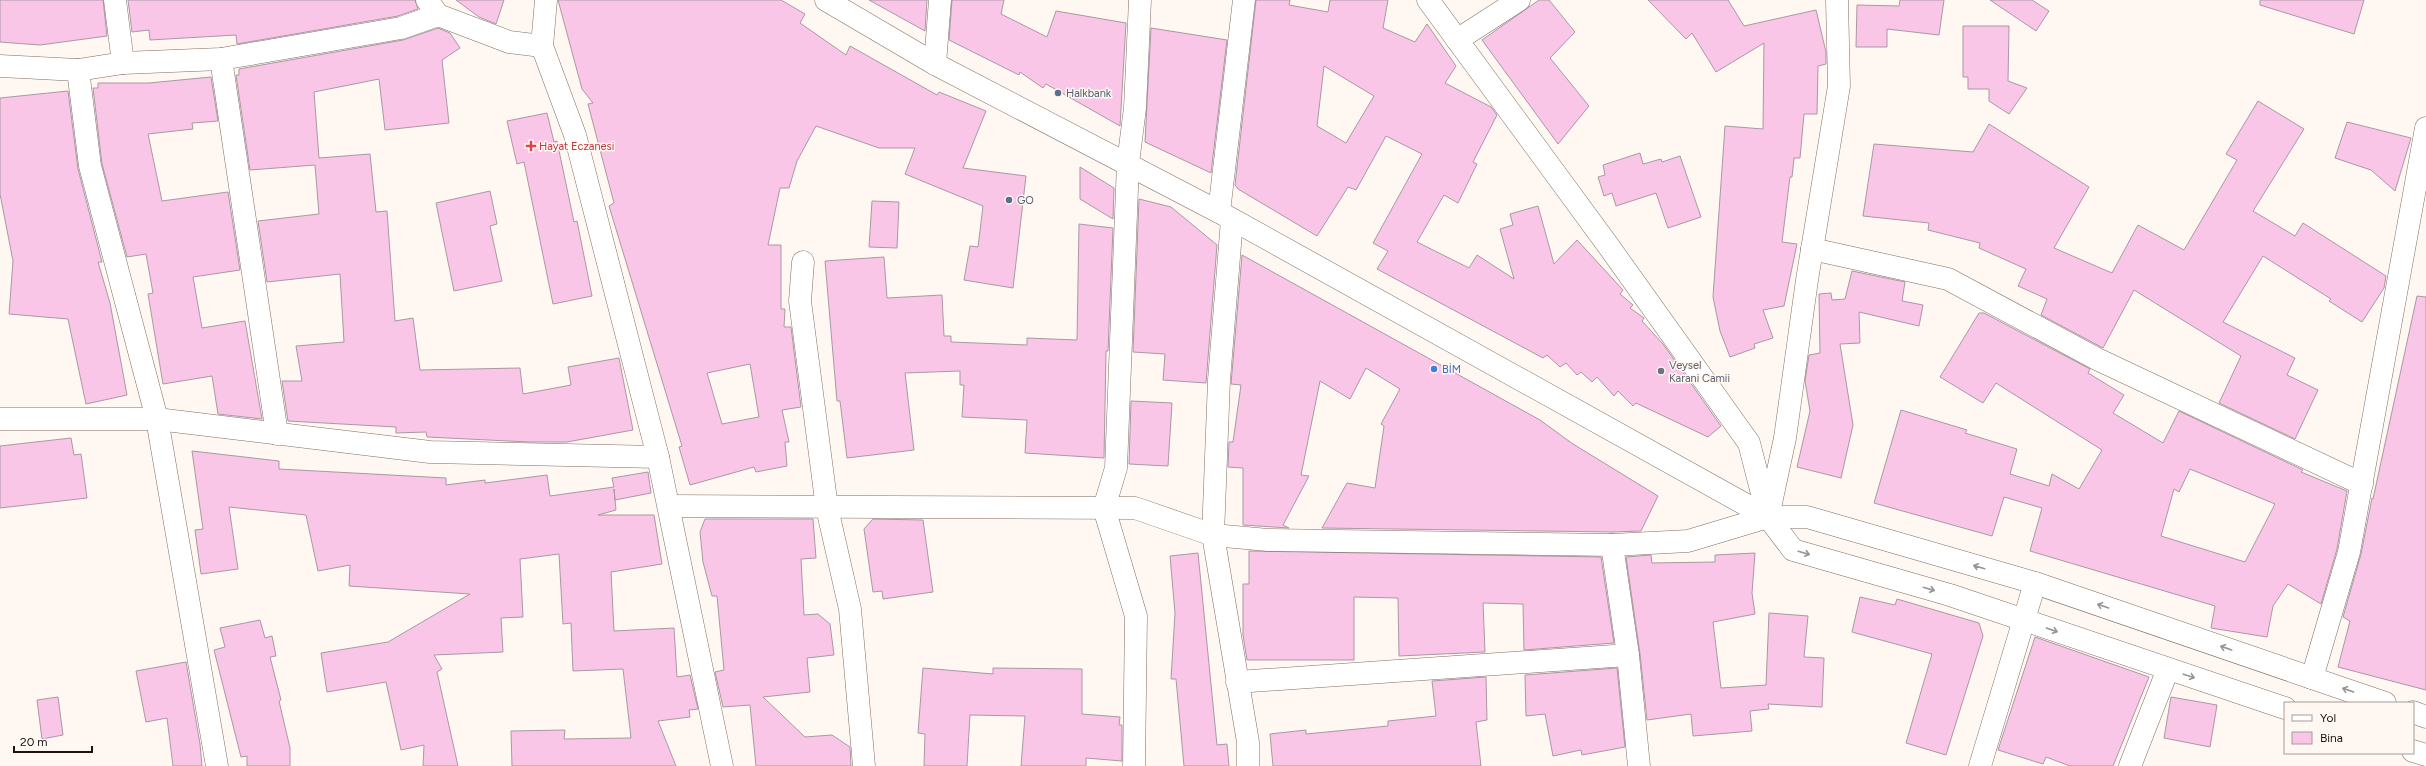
<svg xmlns="http://www.w3.org/2000/svg" width="2426" height="766" viewBox="0 0 2426 766" font-family="Figtree,sans-serif">
<style>
.building{fill:#fac6e7;stroke:#aa98a3;fill-rule:evenodd}
.lines{fill:none;stroke-linecap:round;stroke-linejoin:round}
.minor-casing{stroke:#806f64;stroke-width:23}
.tertiary-casing{stroke:#806f64;stroke-width:23}
.secondary-casing{stroke:#806f64;stroke-width:23}
.minor{stroke:#fff;stroke-width:22}
.tertiary{stroke:#fff;stroke-width:22}
.secondary{stroke:#fff;stroke-width:22}
.oneway{stroke:#989694}
.service-dot{fill:#5c6f8a;stroke:#fff7f2;stroke-width:1.5}
.health-dot{fill:#e0444e;stroke:#fff7f2;stroke-width:1.5}
.shop-dot{fill:#3f7fe0;stroke:#fff7f2;stroke-width:1.5}
.worship-dot{fill:#6b7280;stroke:#fff7f2;stroke-width:1.5}
.labels{text-anchor:middle;stroke-width:3;stroke-linejoin:round;paint-order:stroke}
.service-label{font-size:11px;fill:#4e5e75;stroke:#fff7f2;text-anchor:start}
.health-label{font-size:11px;fill:#be3a42;stroke:#fff7f2;text-anchor:start}
.worship-label{font-size:11px;fill:#5b616d;stroke:#fff7f2;text-anchor:start}
.shop-label{font-size:11px;fill:#366cbe;stroke:#fff7f2;text-anchor:start}
</style>
<rect width="100%" height="100%" fill="#fff7f2"/>
<g class="building">
<path d="M 0,0 L 103,0 L 107,36 L 40,45 L 0,42 Z"/>
<path d="M 128,0 L 415,0 L 418,9 L 398,16 L 237,44 L 236,35 L 150,40 L 149,30 L 132,32 Z"/>
<path d="M 456,0 L 504,0 L 496,24 L 479,17 Z"/>
<path d="M 558,0 L 781,0 L 805,14 L 800,23 L 846,55 L 850,46 L 937,95 L 939,92 L 986,111 L 963,168 L 1026,176 L 1013,288 L 964,280 L 970,246 L 978,247 L 983,206 L 905,174 L 915,148 L 879,148 L 816,126 L 797,161 L 789,188 L 780,188 L 768,245 L 781,245 L 781,309 L 785,309 L 784,327 L 791,327 L 801,407 L 782,410 L 789,442 L 785,442 L 787,466 L 756,472 L 754,467 L 690,485 L 679,447 L 682,446 L 609,206 L 614,203 L 588,104 L 593,103 L 582,89 ZM 750,364 L 759,417 L 722,424 L 707,373 Z"/>
<path d="M 869,0 L 927,0 L 925,31 Z"/>
<path d="M 952,0 L 1004,0 L 1001,14 L 1047,37 L 1056,11 L 1126,23 L 1120,126 L 1046,84 L 1043,88 L 1020,72 L 1019,75 L 949,40 Z"/>
<path d="M 1256,0 L 1290,0 L 1289,5 L 1328,12 L 1330,0 L 1388,0 L 1383,28 L 1415,42 L 1427,24 L 1456,66 L 1445,83 L 1491,107 L 1497,115 L 1473,162 L 1477,164 L 1458,203 L 1444,195 L 1417,242 L 1469,268 L 1477,255 L 1514,279 L 1500,229 L 1513,225 L 1510,214 L 1538,206 L 1554,264 L 1577,240 L 1623,290 L 1620,294 L 1633,305 L 1630,308 L 1644,318 L 1642,321 L 1663,344 L 1721,426 L 1708,437 L 1636,403 L 1633,406 L 1618,391 L 1614,396 L 1597,377 L 1592,382 L 1581,372 L 1577,375 L 1566,363 L 1560,367 L 1547,355 L 1543,358 L 1377,269 L 1388,251 L 1373,243 L 1422,154 L 1386,136 L 1356,190 L 1348,187 L 1317,236 L 1238,189 L 1235,185 ZM 1324,66 L 1374,96 L 1346,143 L 1317,126 Z"/>
<path d="M 1539,0 L 1549,0 L 1575,32 L 1550,58 L 1589,106 L 1558,144 L 1482,40 Z"/>
<path d="M 1648,0 L 1728,0 L 1744,26 L 1816,10 L 1826,52 L 1826,64 L 1818,66 L 1817,114 L 1804,114 L 1800,158 L 1794,158 L 1792,177 L 1790,177 L 1782,242 L 1797,244 L 1784,306 L 1763,310 L 1773,338 L 1754,344 L 1755,348 L 1730,357 L 1720,331 L 1713,297 L 1725,126 L 1763,129 L 1764,43 L 1716,72 L 1692,33 L 1686,39 Z"/>
<path d="M 1900,0 L 1944,0 L 1939,35 L 1887,29 L 1887,47 L 1856,47 L 1857,5 L 1899,6 Z"/>
<path d="M 1990,0 L 2032,0 L 2049,11 L 2036,31 Z"/>
<path d="M 2260,0 L 2364,0 L 2354,34 L 2260,5 Z"/>
<path d="M 1963,26 L 2009,26 L 2008,81 L 2027,88 L 2009,114 L 1989,101 L 1989,89 L 1968,89 L 1968,77 L 1963,77 Z"/>
<path d="M 438,28 L 450,33 L 460,48 L 442,60 L 449,123 L 385,130 L 379,79 L 314,92 L 319,158 L 370,154 L 376,212 L 387,211 L 395,321 L 413,318 L 420,370 L 520,368 L 523,394 L 571,385 L 568,367 L 619,358 L 633,430 L 567,442 L 529,442 L 427,437 L 426,432 L 396,433 L 396,427 L 288,421 L 282,381 L 302,381 L 296,346 L 344,342 L 340,274 L 267,282 L 258,221 L 319,214 L 315,165 L 250,170 L 236,75 L 239,75 L 239,69 L 403,40 Z"/>
<path d="M 1151,28 L 1227,40 L 1211,173 L 1145,142 Z"/>
<path d="M 211,77 L 218,121 L 192,123 L 193,129 L 148,134 L 162,201 L 228,192 L 240,270 L 193,277 L 202,328 L 245,321 L 262,419 L 218,414 L 212,376 L 163,384 L 148,294 L 153,293 L 146,254 L 127,257 L 102,164 L 93,88 L 98,88 L 98,83 L 149,83 Z"/>
<path d="M 68,91 L 78,169 L 102,262 L 98,262 L 110,303 L 127,395 L 86,404 L 68,319 L 9,314 L 13,261 L 0,194 L 0,98 Z"/>
<path d="M 2258,101 L 2304,129 L 2253,211 L 2295,236 L 2303,223 L 2386,276 L 2384,288 L 2362,322 L 2329,301 L 2331,299 L 2263,256 L 2223,322 L 2295,358 L 2287,375 L 2318,390 L 2295,439 L 2219,403 L 2241,356 L 2134,290 L 2103,348 L 2041,315 L 2047,299 L 2018,286 L 2026,269 L 1979,248 L 1980,243 L 1928,230 L 1929,223 L 1863,216 L 1874,144 L 1973,152 L 1989,124 L 2089,187 L 2054,248 L 2112,273 L 2138,225 L 2184,250 L 2237,160 L 2226,154 Z"/>
<path d="M 547,113 L 554,142 L 557,141 L 574,222 L 577,221 L 592,296 L 553,304 L 524,162 L 517,164 L 507,121 Z"/>
<path d="M 2347,122 L 2411,138 L 2395,191 L 2371,170 L 2335,158 Z"/>
<path d="M 1640,153 L 1643,164 L 1661,159 L 1662,162 L 1680,156 L 1701,217 L 1668,228 L 1656,193 L 1616,206 L 1612,193 L 1604,196 L 1598,177 L 1605,175 L 1603,165 Z"/>
<path d="M 1080,167 L 1114,188 L 1113,219 L 1080,199 Z"/>
<path d="M 490,191 L 497,224 L 490,226 L 502,281 L 454,291 L 436,203 Z"/>
<path d="M 1139,199 L 1171,207 L 1217,245 L 1206,383 L 1163,380 L 1165,354 L 1133,352 Z"/>
<path d="M 872,201 L 899,202 L 897,248 L 869,247 Z"/>
<path d="M 1079,224 L 1113,228 L 1108,351 L 1106,351 L 1104,458 L 1025,453 L 1027,420 L 962,417 L 964,385 L 960,385 L 960,371 L 905,373 L 914,450 L 847,458 L 840,401 L 837,401 L 825,261 L 884,257 L 887,298 L 942,295 L 944,336 L 951,336 L 951,342 L 1027,345 L 1027,338 L 1077,340 Z"/>
<path d="M 1242,255 L 1540,420 L 1573,444 L 1658,496 L 1641,531 L 1612,532 L 1322,528 L 1347,483 L 1375,488 L 1384,426 L 1381,424 L 1400,389 L 1366,368 L 1350,399 L 1320,381 L 1301,475 L 1309,476 L 1283,525 L 1289,528 L 1243,525 L 1243,468 L 1228,467 L 1229,442 L 1233,442 L 1241,385 L 1231,384 Z"/>
<path d="M 1852,271 L 1905,282 L 1902,301 L 1923,305 L 1919,326 L 1859,312 L 1860,343 L 1840,344 L 1853,425 L 1841,478 L 1797,467 L 1810,411 L 1805,381 L 1809,355 L 1820,353 L 1819,294 L 1831,293 L 1832,300 L 1845,299 Z"/>
<path d="M 2417,296 L 2426,297 L 2426,690 L 2338,667 L 2350,621 L 2343,617 L 2361,554 L 2372,498 L 2373,499 Z"/>
<path d="M 1979,313 L 1984,313 L 2090,369 L 2088,373 L 2124,395 L 2113,413 L 2163,443 L 2179,411 L 2303,470 L 2301,472 L 2347,491 L 2337,549 L 2321,604 L 2288,584 L 2273,606 L 2267,637 L 2211,628 L 2215,606 L 2030,551 L 2042,508 L 2004,497 L 1992,536 L 1874,503 L 1901,410 L 1967,430 L 1965,433 L 2017,449 L 2010,474 L 2049,486 L 2052,474 L 2079,489 L 2102,450 L 1996,383 L 1983,403 L 1940,377 ZM 2190,469 L 2275,504 L 2245,562 L 2161,536 L 2174,489 L 2179,492 Z"/>
<path d="M 1131,401 L 1172,403 L 1168,466 L 1129,464 Z"/>
<path d="M 71,438 L 74,455 L 81,454 L 87,498 L 0,508 L 0,446 Z"/>
<path d="M 192,451 L 279,461 L 279,469 L 446,478 L 446,485 L 485,480 L 485,483 L 547,475 L 550,496 L 614,487 L 612,478 L 648,472 L 651,493 L 615,500 L 614,489 L 616,510 L 598,515 L 654,515 L 662,564 L 611,572 L 614,631 L 674,628 L 677,677 L 690,675 L 698,709 L 689,710 L 690,717 L 658,721 L 676,766 L 512,766 L 511,731 L 565,730 L 564,739 L 631,738 L 623,669 L 573,671 L 571,623 L 563,624 L 559,554 L 520,559 L 523,617 L 501,618 L 503,652 L 434,655 L 442,669 L 437,672 L 458,766 L 423,766 L 424,745 L 401,750 L 386,682 L 327,692 L 321,653 L 388,642 L 470,594 L 349,586 L 350,565 L 318,571 L 306,515 L 229,507 L 238,569 L 201,574 L 195,530 L 203,529 Z"/>
<path d="M 705,519 L 813,519 L 816,558 L 801,559 L 804,615 L 818,614 L 830,624 L 834,655 L 807,658 L 810,692 L 763,697 L 805,737 L 832,735 L 850,747 L 851,766 L 756,766 L 750,705 L 723,707 L 715,672 L 724,670 L 717,596 L 712,596 L 703,562 L 700,532 Z"/>
<path d="M 873,519 L 923,520 L 933,592 L 883,599 L 882,591 L 873,592 L 864,529 Z"/>
<path d="M 1249,551 L 1601,557 L 1614,643 L 1524,650 L 1523,604 L 1483,603 L 1485,652 L 1399,656 L 1398,598 L 1354,597 L 1354,660 L 1247,660 L 1243,635 L 1243,584 L 1249,584 Z"/>
<path d="M 1198,553 L 1217,745 L 1227,744 L 1229,766 L 1184,766 L 1176,679 L 1171,679 L 1175,613 L 1170,556 Z"/>
<path d="M 1755,553 L 1752,593 L 1755,614 L 1713,622 L 1721,688 L 1766,685 L 1769,613 L 1808,616 L 1804,657 L 1824,658 L 1822,707 L 1768,704 L 1769,709 L 1750,711 L 1752,731 L 1693,736 L 1691,714 L 1647,720 L 1640,654 L 1626,557 L 1651,555 L 1652,563 L 1715,562 L 1715,555 Z"/>
<path d="M 1860,597 L 1895,605 L 1897,599 L 1979,623 L 1983,636 L 1946,755 L 1906,743 L 1932,654 L 1852,632 Z"/>
<path d="M 260,620 L 265,638 L 272,636 L 276,656 L 270,657 L 281,700 L 279,701 L 290,748 L 290,766 L 247,766 L 247,756 L 241,757 L 214,650 L 225,647 L 220,628 Z"/>
<path d="M 2035,637 L 2149,677 L 2113,766 L 2070,766 L 2046,757 L 2043,764 L 1998,750 Z"/>
<path d="M 186,662 L 200,744 L 202,766 L 173,766 L 167,718 L 146,722 L 136,671 Z"/>
<path d="M 923,668 L 993,674 L 993,668 L 1082,669 L 1082,714 L 1120,717 L 1119,725 L 1122,725 L 1122,761 L 1086,758 L 1086,766 L 1021,766 L 1025,716 L 970,715 L 967,766 L 924,766 L 925,734 L 918,733 Z"/>
<path d="M 1617,668 L 1625,747 L 1582,755 L 1581,750 L 1553,756 L 1545,714 L 1526,716 L 1525,675 Z"/>
<path d="M 1486,677 L 1487,720 L 1476,722 L 1481,766 L 1273,766 L 1270,734 L 1306,730 L 1306,734 L 1388,726 L 1388,721 L 1436,716 L 1432,681 Z"/>
<path d="M 58,697 L 63,735 L 42,739 L 37,700 Z"/>
<path d="M 2171,697 L 2217,705 L 2210,747 L 2164,738 Z"/>
</g>
<g class="lines">
<defs>
<g id="minor">
<path d="M 115,0 L 123,63"/>
<path d="M 427,0 L 438,15"/>
<path d="M 1457,40 L 1519,0"/>
<path d="M 221,59 L 277,434"/>
<path d="M 935,64 L 940,0"/>
<path d="M 78,70 L 90,166 L 157,419 L 217,766"/>
<path d="M 1219,212 L 1244,0"/>
<path d="M 1232,220 L 1219,380 L 1213,535 L 1248,742 L 1248,766"/>
<path d="M 1812,249 L 1948,279 L 2097,359 L 2362,484"/>
<path d="M 803,262 L 800,301 L 827,508 L 850,609 L 864,766"/>
<path d="M 0,419 L 157,419 L 430,452 L 658,457"/>
<path d="M 1768,517 L 1785,438 L 1807,280 L 1839,86 L 1837,0"/>
<path d="M 1612,545 L 1628,655 L 1639,766"/>
<path d="M 2312,678 L 2349,552 L 2426,128"/>
<path d="M 1237,682 L 1628,655"/>
<path d="M 1134,766 L 1136,616 L 1104,508 L 1116,468 L 1128,163 L 1135,108 L 1140,0"/>
<path d="M 1980,766 L 2035,583"/>
<path d="M 2130,766 L 2168,669"/>
</g>
<g id="tertiary">
<path d="M 546,0 L 542,46 L 575,135 L 658,457 L 722,766"/>
<path d="M 0,66 L 78,70 L 123,63 L 221,59 L 401,28 L 438,15 L 509,42 L 542,46"/>
<path d="M 669,506 L 1135,508 L 1213,535 L 1268,540 L 1612,545 L 1688,541 L 1768,517 L 1749,443 L 1607,244 L 1428,0"/>
</g>
<g id="secondary">
<path d="M 826,0 L 935,64 L 1219,212 L 1768,517 L 1793,550 L 1950,595 L 2285,708"/>
<path d="M 1768,517 L 1807,517 L 2035,583 L 2385,703"/>
<path d="M 2413,712 L 2426,717"/>
<path d="M 2413,751 L 2426,755"/>
</g>
</defs>
<use href="#minor" class="minor-casing"/>
<use href="#tertiary" class="tertiary-casing"/>
<use href="#secondary" class="secondary-casing"/>
<use href="#minor" class="minor"/>
<use href="#tertiary" class="tertiary"/>
<use href="#secondary" class="secondary"/>
</g>
<defs><path id="oneway-shaft" d="M-6 0H5M1.5-3L5.5 0L1.5 3" fill="none" stroke-width="1.6" stroke-linecap="round" stroke-linejoin="round"/></defs>
<g class="oneway">
<use href="#oneway-shaft" transform="translate(1804 553) rotate(16)"/>
<use href="#oneway-shaft" transform="translate(1979 567) rotate(-164)"/>
<use href="#oneway-shaft" transform="translate(1929 589) rotate(16)"/>
<use href="#oneway-shaft" transform="translate(2103 606) rotate(-161)"/>
<use href="#oneway-shaft" transform="translate(2052 630) rotate(19)"/>
<use href="#oneway-shaft" transform="translate(2226 648) rotate(-161)"/>
<use href="#oneway-shaft" transform="translate(2189 676) rotate(18)"/>
<use href="#oneway-shaft" transform="translate(2348 690) rotate(-161)"/>
</g>
<g class="service-dot">
<circle cx="1058" cy="93" r="4"/>
<circle cx="1009" cy="200" r="4"/>
</g>
<path class="health-dot" d="M529 140h4v4h4v4h-4v4h-4v-4h-4v-4h4z"/>
<circle class="shop-dot" cx="1434" cy="369" r="4"/>
<circle class="worship-dot" cx="1661" cy="371" r="4"/>
<g class="labels">
<g class="service-label">
<text x="1066" y="97">Halkbank</text>
<text x="1017" y="204">GO</text>
</g>
<g class="health-label">
<text x="539" y="150">Hayat Eczanesi</text>
</g>
<g class="worship-label">
<text x="1669" y="369">Veysel<tspan x="1669" dy="13">Karani Camii</tspan></text>
</g>
<g class="shop-label">
<text x="1442" y="373">BİM</text>
</g>
</g>
<rect x="2284" y="702" width="130" height="52" fill="#fff7f2" stroke="#a49d98"/>
<rect x="2292" y="715" width="20" height="6" fill="#ffffff" stroke="#a49d98"/>
<text x="2320" y="722" font-size="12" fill="#1b1511">Yol</text>
<rect x="2292" y="732" width="20" height="12" fill="#fac6e7" stroke="#a49d98"/>
<text x="2320" y="742" font-size="12" fill="#1b1511">Bina</text>
<path d="M14 746v6h78v-6" fill="none" stroke="#1b1511" stroke-width="2"/>
<text x="20" y="746" font-size="12" fill="#1b1511" stroke="#fff7f2" stroke-width="3" paint-order="stroke">20 m</text>
</svg>
